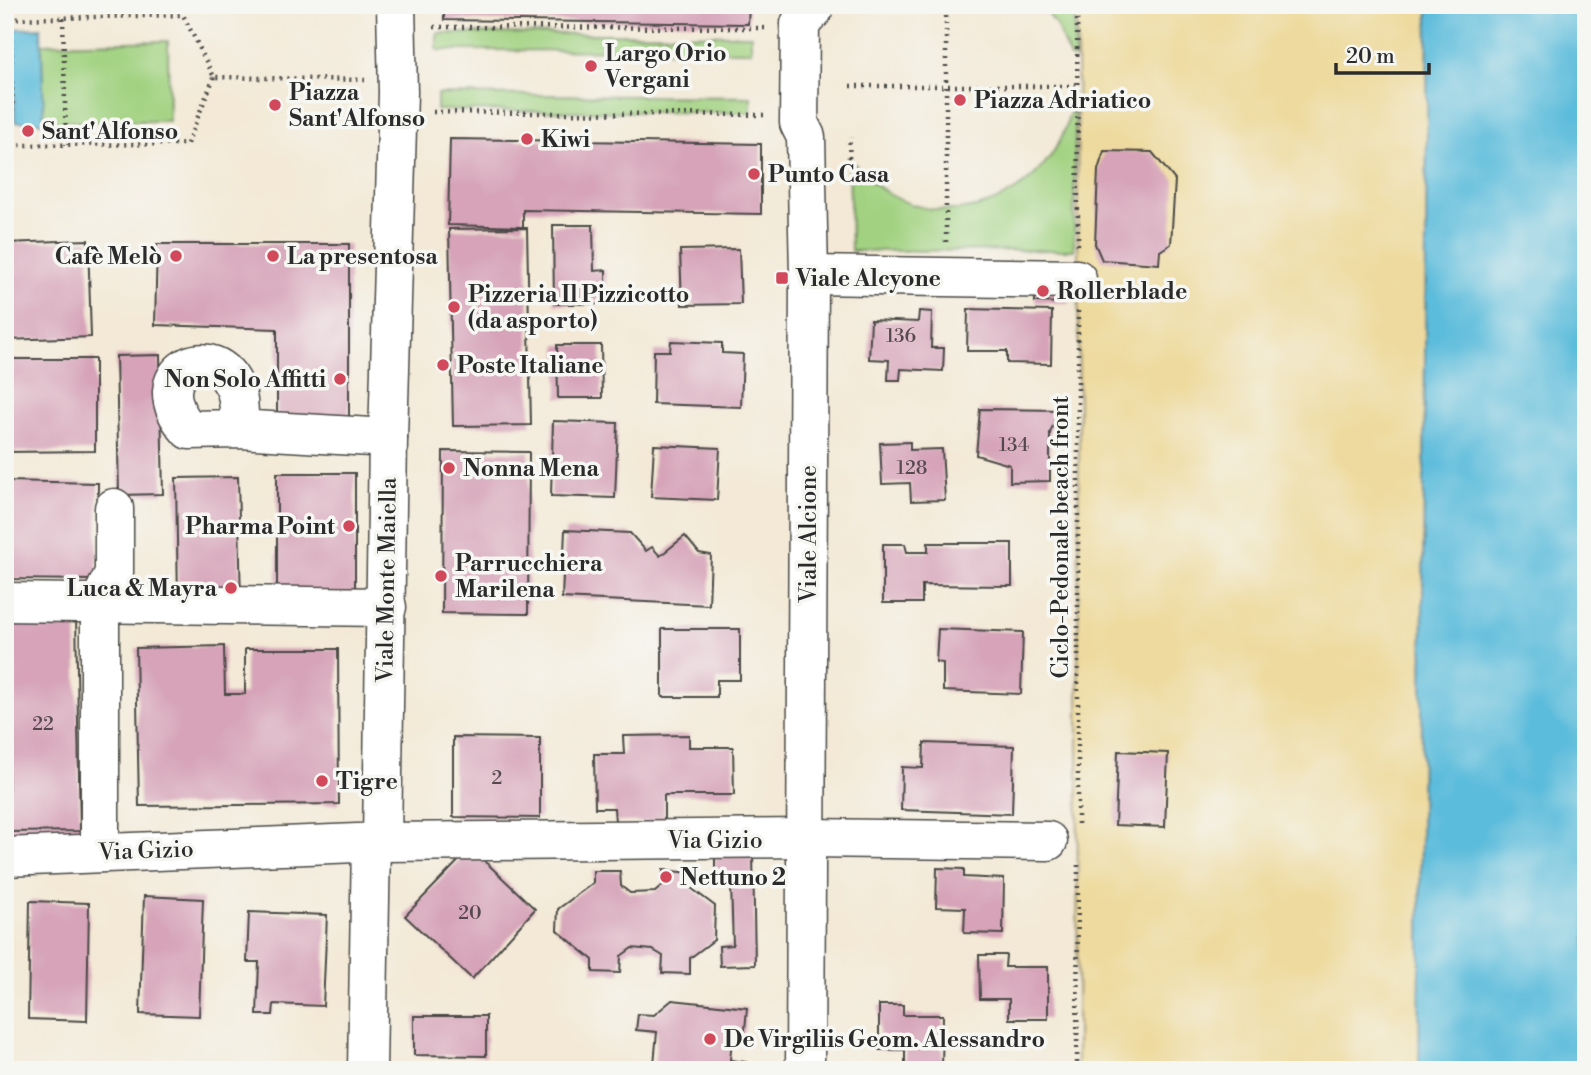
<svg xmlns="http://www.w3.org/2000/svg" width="1591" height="1075" viewBox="0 0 1591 1075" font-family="'Libre Bodoni',serif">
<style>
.green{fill:#a2d281;stroke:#667e56;stroke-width:2}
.sand{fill:#eeda9e;stroke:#8c8264;stroke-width:2}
.water{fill:#5cbcdb;stroke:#447483;stroke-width:2}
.building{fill:#d6a3b8}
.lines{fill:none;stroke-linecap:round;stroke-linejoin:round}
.minor-casing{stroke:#494845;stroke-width:41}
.path{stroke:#494845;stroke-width:4.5;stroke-dasharray:2 5;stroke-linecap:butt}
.minor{stroke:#fff;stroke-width:38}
.poi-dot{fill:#d1495b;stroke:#f6f6f2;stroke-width:2.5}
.labels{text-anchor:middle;stroke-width:7;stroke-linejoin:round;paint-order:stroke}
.number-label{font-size:19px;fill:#56494e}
.poi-label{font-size:23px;font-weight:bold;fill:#2b2b2b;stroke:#f6f6f2;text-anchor:start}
.street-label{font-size:23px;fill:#2b2b2b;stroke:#f6f6f2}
</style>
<rect width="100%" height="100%" fill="#f6f6f2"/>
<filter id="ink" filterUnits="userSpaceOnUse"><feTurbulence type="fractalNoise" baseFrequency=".0143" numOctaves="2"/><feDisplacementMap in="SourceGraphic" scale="14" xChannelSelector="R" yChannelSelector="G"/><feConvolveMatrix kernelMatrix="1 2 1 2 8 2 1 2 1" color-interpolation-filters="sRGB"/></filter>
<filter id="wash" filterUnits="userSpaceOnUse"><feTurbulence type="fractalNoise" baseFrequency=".00686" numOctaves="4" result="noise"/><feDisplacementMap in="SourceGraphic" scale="28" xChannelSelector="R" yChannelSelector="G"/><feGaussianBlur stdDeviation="1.57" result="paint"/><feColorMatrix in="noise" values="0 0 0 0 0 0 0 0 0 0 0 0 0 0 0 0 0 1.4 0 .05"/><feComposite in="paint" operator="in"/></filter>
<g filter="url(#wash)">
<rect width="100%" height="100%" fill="#f3e9d6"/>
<g class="green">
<path d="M 1042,5 L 1074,5 L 1075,59 L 1070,58 L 1056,25 Z"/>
<path d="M 437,33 L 751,35 L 751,51 L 437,50 Z"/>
<path d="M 168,41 L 169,121 L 44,122 L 42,44 Z"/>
<path d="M 437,94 L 751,97 L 751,113 L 437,110 Z"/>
<path d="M 1070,113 L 1075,113 L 1074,250 L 851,251 L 849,158 C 861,172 873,184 889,194 C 961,236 1051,192 1070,113 Z"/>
</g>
<path class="sand" d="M 1077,5 L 1428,5 L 1419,1070 L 1077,1070 L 1079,445 Z"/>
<g class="water">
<path d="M 1428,5 L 1586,5 L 1586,1070 L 1419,1070 Z"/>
<path d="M 41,28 L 44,122 L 15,122 L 12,29 Z"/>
</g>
<g id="blocks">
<g class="building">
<path d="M 444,5 L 749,5 L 748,24 L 444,20 Z"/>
<path d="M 450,139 L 761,144 L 761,214 L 523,210 L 523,227 L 448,225 Z"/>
<path d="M 1104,151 L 1152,152 L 1175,180 L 1171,244 L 1160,251 L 1159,264 L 1102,260 L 1095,244 L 1098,170 Z"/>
<path d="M 553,225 L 593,225 L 594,271 L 606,270 L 606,304 L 554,304 Z"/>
<path d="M 527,228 L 531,425 L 453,426 L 449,229 Z"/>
<path d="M 88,240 L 91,337 L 5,340 L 5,243 Z"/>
<path d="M 157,244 L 349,244 L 349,424 L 277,423 L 277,329 L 155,325 Z"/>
<path d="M 739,249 L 741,304 L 682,305 L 680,250 Z"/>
<path d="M 1035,284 L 1069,285 L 1069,303 L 1035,302 Z"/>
<path d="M 968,309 L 1052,311 L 1051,364 L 1007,363 L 1007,351 L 967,351 Z"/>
<path d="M 919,311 L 932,312 L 931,348 L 944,348 L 943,371 L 901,369 L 900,380 L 888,380 L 889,360 L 869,359 L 871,320 L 918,322 Z"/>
<path d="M 671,341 L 722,343 L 722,353 L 743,354 L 741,407 L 653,404 L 654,351 L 670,351 Z"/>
<path d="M 557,345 L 601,345 L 602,398 L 558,398 Z"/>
<path d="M 160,355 L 163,494 L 119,495 L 116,356 Z"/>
<path d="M 5,359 L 95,359 L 95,451 L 5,452 Z"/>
<path d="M 980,409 L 1059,410 L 1050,433 L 1050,481 L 1010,482 L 1010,465 L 976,455 Z"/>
<path d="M 553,421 L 618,423 L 615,498 L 551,496 Z"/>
<path d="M 910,442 L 910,450 L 942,449 L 945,500 L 911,501 L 910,483 L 882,484 L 880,443 Z"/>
<path d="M 654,445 L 720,448 L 717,500 L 651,497 Z"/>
<path d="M 443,451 L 529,452 L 528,614 L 442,613 Z"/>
<rect x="277" y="473" width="78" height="122"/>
<path d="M 238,477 L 241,602 L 178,602 L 176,478 Z"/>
<path d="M 5,481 L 98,483 L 97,580 L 5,579 Z"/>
<path d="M 565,530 L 630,533 L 646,551 L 652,547 L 660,556 L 685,536 L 699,553 L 711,555 L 709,605 L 562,598 Z"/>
<path d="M 928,543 L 1012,543 L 1012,586 L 922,585 L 922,603 L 883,603 L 883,544 L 905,544 L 907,552 L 928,552 Z"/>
<path d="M 76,615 L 80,831 L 9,832 L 6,616 Z"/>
<path d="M 662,629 L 740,629 L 740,680 L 717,680 L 717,697 L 662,697 Z"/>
<path d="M 938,629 L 1023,632 L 1021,694 L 943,691 L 943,663 L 936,662 Z"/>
<path d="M 224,646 L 225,694 L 245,694 L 245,649 L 338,649 L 339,804 L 139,806 L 136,648 Z"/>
<path d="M 689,735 L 689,747 L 733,747 L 734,795 L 664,795 L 664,822 L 615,822 L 614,808 L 595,808 L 594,754 L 624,754 L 623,736 Z"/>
<path d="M 453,737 L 540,738 L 540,818 L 453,817 Z"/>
<path d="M 924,743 L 1014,746 L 1012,814 L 901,810 L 902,767 L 923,768 Z"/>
<path d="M 1118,751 L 1168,753 L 1165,827 L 1115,825 Z"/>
<path d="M 471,848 L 535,909 L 472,979 L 405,916 Z"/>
<path d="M 753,854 L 755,965 L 720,966 L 719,946 L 733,945 L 731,884 L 715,885 L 715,855 Z"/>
<path d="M 937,868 L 964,869 L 964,877 L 1004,879 L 1003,934 L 964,933 L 965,908 L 936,907 Z"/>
<path d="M 663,870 L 690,873 L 691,888 L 715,906 L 714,940 L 690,958 L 690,974 L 662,973 L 663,956 L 653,950 L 632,948 L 621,956 L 620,973 L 593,972 L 593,960 L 557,930 L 558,909 L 593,883 L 593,871 L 620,871 L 621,886 L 630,893 L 655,892 L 663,885 Z"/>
<path d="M 144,896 L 203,899 L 199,1016 L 140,1014 Z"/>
<path d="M 30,901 L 89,903 L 87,1021 L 28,1019 Z"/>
<path d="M 249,912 L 327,915 L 323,1006 L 274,1004 L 273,1015 L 257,1015 L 259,962 L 247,962 Z"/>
<path d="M 979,955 L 1006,955 L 1005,967 L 1048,967 L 1048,1019 L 1009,1019 L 1009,999 L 980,999 Z"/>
<path d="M 672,1000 L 747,1008 L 744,1041 L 732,1040 L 730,1060 L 746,1062 L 745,1070 L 633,1070 L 634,1062 L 654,1064 L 657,1032 L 636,1030 L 638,1014 L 654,1015 Z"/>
<path d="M 879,1005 L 903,1005 L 903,1015 L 943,1015 L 942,1069 L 905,1069 L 905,1050 L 879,1050 Z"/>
<path d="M 414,1016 L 486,1016 L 486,1056 L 414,1055 Z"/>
</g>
</g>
</g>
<g filter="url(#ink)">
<use href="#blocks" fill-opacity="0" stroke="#494845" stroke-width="2"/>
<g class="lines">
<defs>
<g id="minor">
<path d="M 809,275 L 1077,279"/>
<path d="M 239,429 C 239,417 240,403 236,391 C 216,335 138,372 189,430 L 239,429 L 388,438"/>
<path d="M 5,602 L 387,607"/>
<path d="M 382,842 L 807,838 L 1048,841"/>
<path d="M 100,852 L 100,602 L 114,573 L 114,508"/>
<path d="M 5,857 L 382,842 L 388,438 L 398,93 L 396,5"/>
<path d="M 367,1070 L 371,842"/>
<path d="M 805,1070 L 809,275 L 806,137 L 799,123 L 800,24 L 813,10 L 813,5"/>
</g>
</defs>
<use href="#minor" class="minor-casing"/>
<g class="path">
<path d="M 1077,5 L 1078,246"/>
<path d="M 63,18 L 66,145"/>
<path d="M 11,19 L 11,5"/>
<path d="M 434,27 L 767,28"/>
<path d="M 214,77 L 187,144 L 13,145 L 11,19 L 183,15 L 214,77 L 365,80"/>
<path d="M 850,86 L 1079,86"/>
<path d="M 433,112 L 765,115"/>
<path d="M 849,158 L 850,137"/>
<path d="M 946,242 L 946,5"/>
<path d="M 1078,311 L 1078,824"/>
<path d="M 1077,1070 L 1078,861"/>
</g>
<use href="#minor" class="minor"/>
</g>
</g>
<g class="poi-dot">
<circle cx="591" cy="66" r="7"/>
<circle cx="960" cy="100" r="7"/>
<circle cx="275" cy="105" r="7"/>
<circle cx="28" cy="131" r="7"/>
<circle cx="527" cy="139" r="7"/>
<circle cx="754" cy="174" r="7"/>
<circle cx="176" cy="256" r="7"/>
<circle cx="273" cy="256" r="7"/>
<rect x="775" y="271" width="14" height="14" rx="3.5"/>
<circle cx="1043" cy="291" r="7"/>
<circle cx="454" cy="307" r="7"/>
<circle cx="443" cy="365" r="7"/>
<circle cx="340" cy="379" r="7"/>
<circle cx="449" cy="468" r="7"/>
<circle cx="349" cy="526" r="7"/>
<circle cx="441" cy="576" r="7"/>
<circle cx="231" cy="588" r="7"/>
<circle cx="322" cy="781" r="7"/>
<circle cx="666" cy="877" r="7"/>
<circle cx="710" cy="1039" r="7"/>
</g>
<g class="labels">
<g class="number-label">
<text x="901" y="342">136</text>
<text x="1014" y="451">134</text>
<text x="912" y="474">128</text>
<text x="43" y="730">22</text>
<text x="497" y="784">2</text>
<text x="470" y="919">20</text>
</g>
<g class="poi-label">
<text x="605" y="61">Largo Orio<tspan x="605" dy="26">Vergani</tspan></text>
<text x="289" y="100">Piazza<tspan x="289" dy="26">Sant'Alfonso</tspan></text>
<text x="974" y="108">Piazza Adriatico</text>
<text x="42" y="139">Sant'Alfonso</text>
<text x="541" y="147">Kiwi</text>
<text x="768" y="182">Punto Casa</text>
<text x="162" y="264" text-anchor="end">Cafè Melò</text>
<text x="287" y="264">La presentosa</text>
<text x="796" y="286">Viale Alcyone</text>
<text x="1057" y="299">Rollerblade</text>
<text x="468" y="302">Pizzeria Il Pizzicotto<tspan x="468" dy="26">(da asporto)</tspan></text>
<text x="457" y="373">Poste Italiane</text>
<text x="326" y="387" text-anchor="end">Non Solo Affitti</text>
<text x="463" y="476">Nonna Mena</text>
<text x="335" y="534" text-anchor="end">Pharma Point</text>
<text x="455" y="571">Parrucchiera<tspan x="455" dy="26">Marilena</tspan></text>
<text x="217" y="596" text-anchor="end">Luca &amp; Mayra</text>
<text x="336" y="789">Tigre</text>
<text x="680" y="885">Nettuno 2</text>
<text x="724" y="1047">De Virgiliis Geom. Alessandro</text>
</g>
<g class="street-label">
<text transform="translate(808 534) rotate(-90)" y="8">Viale Alcione</text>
<text transform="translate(1060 537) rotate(-90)" y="8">Ciclo-Pedonale beach front</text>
<text transform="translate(386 580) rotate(-89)" y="8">Viale Monte Maiella</text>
<text x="715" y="848">Via Gizio</text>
<text transform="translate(146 850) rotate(-2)" y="8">Via Gizio</text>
</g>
</g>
<rect width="1591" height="1075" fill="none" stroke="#f6f6f2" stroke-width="28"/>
<path d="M1336 63v10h93v-10" fill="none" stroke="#2b2b2b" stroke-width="3.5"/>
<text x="1346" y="63" font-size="21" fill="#2b2b2b" stroke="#f6f6f2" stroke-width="5" paint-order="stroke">20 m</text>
</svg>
